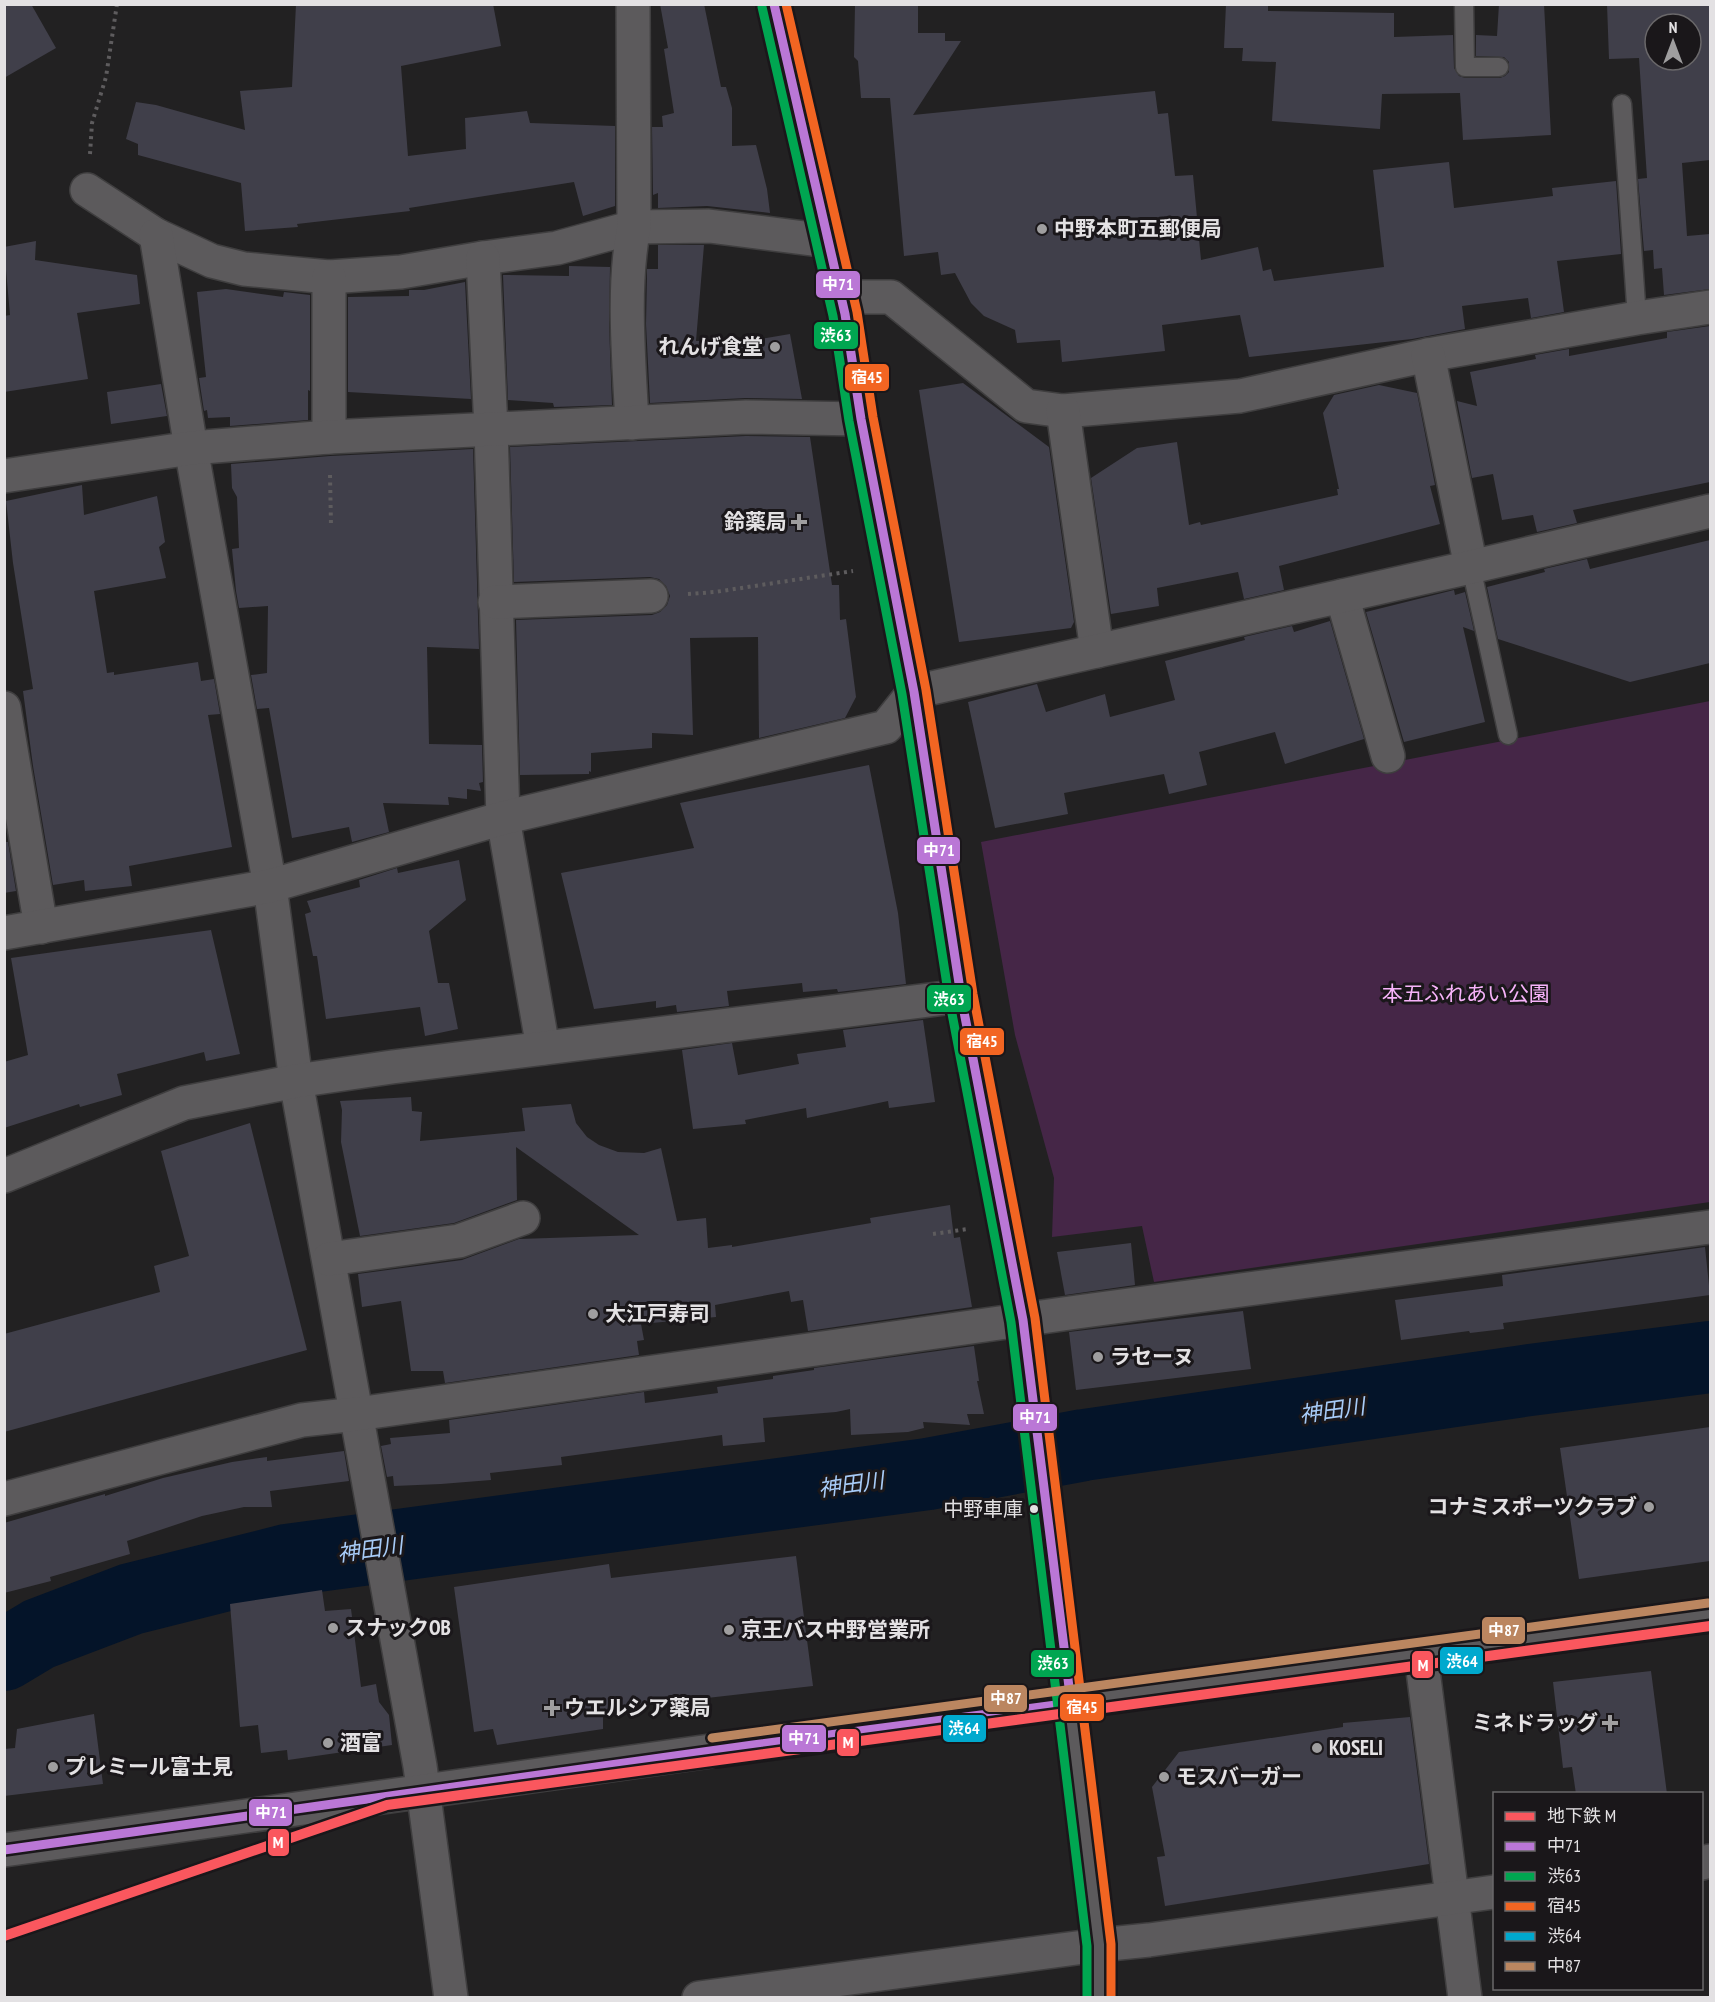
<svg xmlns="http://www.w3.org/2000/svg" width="1715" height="2002" viewBox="0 0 1715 2002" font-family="'PT Sans Narrow','Noto Sans JP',sans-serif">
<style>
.green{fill:#452647}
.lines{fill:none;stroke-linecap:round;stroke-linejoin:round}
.river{stroke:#041429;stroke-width:72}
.building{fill:#403f4a;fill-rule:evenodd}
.lane-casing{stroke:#3f3e3f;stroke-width:21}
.street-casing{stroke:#3f3e3f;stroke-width:36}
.secondary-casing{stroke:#3f3e3f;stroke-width:36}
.path{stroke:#5e5c5e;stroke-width:4;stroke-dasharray:3 4.5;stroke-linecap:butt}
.lane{stroke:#5c5a5c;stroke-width:18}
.street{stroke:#5c5a5c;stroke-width:33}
.secondary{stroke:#5c5a5c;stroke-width:33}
.bus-1-casing{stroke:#1a171a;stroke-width:14}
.bus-2-casing{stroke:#1a171a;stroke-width:14}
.bus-3-casing{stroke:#1a171a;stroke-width:14}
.bus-4-casing{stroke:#1a171a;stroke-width:14}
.bus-5-casing{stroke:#1a171a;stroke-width:14}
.bus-1{stroke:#ba77d6;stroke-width:9}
.bus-2{stroke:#00a651;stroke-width:9}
.bus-3{stroke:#f26522;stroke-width:9}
.bus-4{stroke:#00a9ce;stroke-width:9}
.bus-5{stroke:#bb8660;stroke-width:9}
.metro-1-casing{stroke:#1a171a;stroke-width:15}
.metro-1{stroke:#fa575e;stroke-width:10}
.poi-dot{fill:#9f9e9f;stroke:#1a171a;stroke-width:2}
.bus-dot{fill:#e3e1e3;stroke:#1a171a;stroke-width:2}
.labels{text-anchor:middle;stroke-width:6;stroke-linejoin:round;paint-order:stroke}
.bus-label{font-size:20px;fill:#e3e1e3;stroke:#1a171a;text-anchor:end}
.poi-label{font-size:21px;font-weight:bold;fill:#e3e1e3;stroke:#1a171a;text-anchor:start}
.park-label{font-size:21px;fill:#f7b3fa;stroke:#1a171a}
.water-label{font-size:22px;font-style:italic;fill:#a7cbf7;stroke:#1a171a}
.line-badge{stroke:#1a171a;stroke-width:2}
.badge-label{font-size:16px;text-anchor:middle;font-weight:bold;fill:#fff}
</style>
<rect width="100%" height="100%" fill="#222122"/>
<path class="green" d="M 1710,701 L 1710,1202 L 1154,1282 L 1142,1226 L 1052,1237 L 1054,1178 L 1015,1035 L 981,842 Z"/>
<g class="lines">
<path class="river" d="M 4,1655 L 39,1634 L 131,1599 L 287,1560 L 928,1474 L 1084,1445 L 1523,1381 L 1710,1357"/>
</g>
<g class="building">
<path d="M 4,4 L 31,4 L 56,48 L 4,78 Z"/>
<path d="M 296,4 L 493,4 L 501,46 L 401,66 L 408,156 L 466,149 L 465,118 L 527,111 L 530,123 L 615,126 L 615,206 L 583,216 L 574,182 L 409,208 L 410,211 L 297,224 L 298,227 L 245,231 L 241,183 L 138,155 L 138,144 L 126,139 L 136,102 L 156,105 L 245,130 L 240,91 L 292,87 Z"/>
<path d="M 660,4 L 704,4 L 721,87 L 726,87 L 732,108 L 732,146 L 756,145 L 767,189 L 770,213 L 707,206 L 658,208 L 658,193 L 653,195 L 652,127 L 663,127 L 662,116 L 674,113 L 664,49 L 668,48 Z"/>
<path d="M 1226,4 L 1268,4 L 1268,11 L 1394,13 L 1394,37 L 1453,35 L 1454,68 L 1459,76 L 1465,78 L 1500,78 L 1505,76 L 1509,72 L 1509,62 L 1504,57 L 1476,56 L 1476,35 L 1497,36 L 1499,4 L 1544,4 L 1551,135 L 1463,140 L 1460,93 L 1382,94 L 1380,129 L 1272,121 L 1276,62 L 1242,61 L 1243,48 L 1224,48 Z"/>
<path d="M 1607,4 L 1709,4 L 1709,10 L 1710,10 L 1710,160 L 1682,163 L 1687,236 L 1710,234 L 1710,289 L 1664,295 L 1662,268 L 1654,269 L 1653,250 L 1644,251 L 1638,179 L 1647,178 L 1639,58 L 1609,59 ZM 1655,24 L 1691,24 L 1691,60 L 1655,60 Z"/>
<path d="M 855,5 L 918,5 L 918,33 L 945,33 L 945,41 L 961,41 L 913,115 L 1155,91 L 1158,114 L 1168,113 L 1175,176 L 1193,175 L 1201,260 L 1258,247 L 1263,271 L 1271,269 L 1274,281 L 1384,267 L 1373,170 L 1449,162 L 1454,208 L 1553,196 L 1552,188 L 1616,181 L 1621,254 L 1557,261 L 1564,312 L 1531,318 L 1528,298 L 1462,306 L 1465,329 L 1412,339 L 1249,357 L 1240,315 L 1162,325 L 1165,351 L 1062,362 L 1060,340 L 1017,343 L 1015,330 L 984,316 L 971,303 L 955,273 L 941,275 L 938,252 L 904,256 L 890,98 L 861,98 L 858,61 L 854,57 Z"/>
<path d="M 36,241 L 35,260 L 137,275 L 140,304 L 77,313 L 88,379 L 4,392 L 4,316 L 10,315 L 4,247 Z"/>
<path d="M 658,245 L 704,245 L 696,341 L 721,340 L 720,346 L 790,334 L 802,399 L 745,398 L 650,403 L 646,324 L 647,275 L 647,269 L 658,269 Z"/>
<path d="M 569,266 L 610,267 L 609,324 L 612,405 L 554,407 L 553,403 L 508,400 L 503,275 L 569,276 Z"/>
<path d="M 465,282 L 471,399 L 348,392 L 348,297 L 409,296 L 409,290 L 424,290 Z"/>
<path d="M 226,289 L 283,297 L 284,292 L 310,295 L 310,391 L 308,390 L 308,420 L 230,426 L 230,417 L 208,418 L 207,410 L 204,411 L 199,378 L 206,377 L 197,292 Z"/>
<path d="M 1710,326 L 1710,482 L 1573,510 L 1577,523 L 1537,532 L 1533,515 L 1502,520 L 1493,474 L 1472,478 L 1457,401 L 1477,406 L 1470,372 L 1536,359 L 1535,355 L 1569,349 L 1569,356 L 1667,338 L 1667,332 Z"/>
<path d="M 963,383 L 1049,447 L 1074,622 L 1071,628 L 959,642 L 919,390 Z"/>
<path d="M 161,384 L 167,416 L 111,424 L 107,392 Z"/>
<path d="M 1379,385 L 1417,393 L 1435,485 L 1430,486 L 1440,524 L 1279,566 L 1284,590 L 1244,599 L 1238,572 L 1157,588 L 1159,606 L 1111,614 L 1091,478 L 1137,448 L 1177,442 L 1189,525 L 1200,522 L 1201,525 L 1338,495 L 1337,489 L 1339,489 L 1323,413 L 1334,395 Z"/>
<path d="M 746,436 L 810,437 L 832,585 L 839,585 L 840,620 L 846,619 L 856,697 L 845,718 L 759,738 L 758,637 L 690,638 L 693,735 L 652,733 L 652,748 L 591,753 L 591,772 L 589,771 L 589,774 L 520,775 L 516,620 L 652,615 L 660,612 L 667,605 L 670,596 L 666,586 L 659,579 L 650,577 L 514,582 L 510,447 Z"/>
<path d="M 473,449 L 479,649 L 427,647 L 429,744 L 482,745 L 483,782 L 479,783 L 481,791 L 467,789 L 467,799 L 448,797 L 449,805 L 383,803 L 389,832 L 352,842 L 349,827 L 292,838 L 269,708 L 257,709 L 251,675 L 267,673 L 268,606 L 239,608 L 236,591 L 232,549 L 239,548 L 237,497 L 232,488 L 231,464 L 330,456 Z"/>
<path d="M 82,485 L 84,515 L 157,496 L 165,542 L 159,547 L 166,578 L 94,591 L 107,673 L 114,672 L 114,675 L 198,662 L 201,681 L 214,679 L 220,714 L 208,715 L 232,847 L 129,866 L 132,886 L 85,891 L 84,880 L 53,885 L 33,766 L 23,691 L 33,689 L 13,563 L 6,501 Z"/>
<path d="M 1710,540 L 1710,663 L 1630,682 L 1498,639 L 1487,587 L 1545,572 L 1544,569 L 1587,559 L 1590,569 Z"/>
<path d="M 1454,590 L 1455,595 L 1465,592 L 1474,631 L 1463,627 L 1485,722 L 1404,742 L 1366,612 Z"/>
<path d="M 1330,621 L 1364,739 L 1285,764 L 1275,732 L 1199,752 L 1207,785 L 1169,794 L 1164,774 L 1064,793 L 1068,814 L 995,828 L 968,702 L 1037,684 L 1046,712 L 1105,694 L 1110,717 L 1175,700 L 1165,661 L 1245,640 L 1244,637 L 1292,626 L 1294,632 Z"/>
<path d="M 869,765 L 898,913 L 906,984 L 838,992 L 837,989 L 803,992 L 802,983 L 727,991 L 729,1006 L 677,1012 L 676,1005 L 656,1008 L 656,1001 L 594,1009 L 561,873 L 694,848 L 680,803 Z"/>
<path d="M 4,842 L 8,842 L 16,891 L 4,893 Z"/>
<path d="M 459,860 L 466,900 L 429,931 L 438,983 L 449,983 L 458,1029 L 425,1036 L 420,1007 L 326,1019 L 317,956 L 313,956 L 305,914 L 311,912 L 307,901 L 360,887 L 359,880 L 397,868 L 398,873 Z"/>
<path d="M 211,930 L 240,1054 L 206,1061 L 204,1052 L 117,1074 L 122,1095 L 80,1107 L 79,1104 L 4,1128 L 4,1062 L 28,1055 L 11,958 Z"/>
<path d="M 923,1020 L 935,1102 L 889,1108 L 888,1101 L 807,1118 L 806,1108 L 745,1120 L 746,1124 L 693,1129 L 682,1050 L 732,1043 L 738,1075 L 799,1064 L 797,1054 L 846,1047 L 843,1030 Z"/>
<path d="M 411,1097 L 412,1111 L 422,1112 L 420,1141 L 525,1131 L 522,1108 L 571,1104 L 576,1123 L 587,1137 L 599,1145 L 618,1152 L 644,1153 L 661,1148 L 677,1221 L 706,1218 L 708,1248 L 732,1245 L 732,1247 L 871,1223 L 870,1218 L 950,1205 L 954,1238 L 960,1237 L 972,1307 L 808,1331 L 803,1300 L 791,1302 L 789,1291 L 715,1305 L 716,1317 L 641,1324 L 644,1340 L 637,1341 L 639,1355 L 445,1383 L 443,1371 L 411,1371 L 401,1301 L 362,1307 L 358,1274 L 462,1260 L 519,1239 L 639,1235 L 516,1147 L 517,1200 L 454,1223 L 360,1236 L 341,1142 L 342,1110 L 340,1101 Z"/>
<path d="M 250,1123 L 307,1350 L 4,1432 L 4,1334 L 160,1292 L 154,1266 L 189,1256 L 161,1151 Z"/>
<path d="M 1131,1243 L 1135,1285 L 1065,1295 L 1057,1252 Z"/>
<path d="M 1705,1247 L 1710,1295 L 1503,1323 L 1504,1329 L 1470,1333 L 1469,1331 L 1401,1340 L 1395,1300 L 1503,1286 L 1502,1275 Z"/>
<path d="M 1243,1311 L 1251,1369 L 1076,1390 L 1069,1332 Z"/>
<path d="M 974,1346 L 979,1381 L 977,1381 L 984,1414 L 967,1414 L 970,1425 L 923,1422 L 924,1428 L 908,1432 L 851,1435 L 850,1409 L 836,1412 L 763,1418 L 765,1442 L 723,1446 L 722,1435 L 561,1457 L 562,1465 L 490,1473 L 491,1480 L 441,1484 L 394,1486 L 393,1476 L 387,1477 L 381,1446 L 391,1444 L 390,1438 L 450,1433 L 449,1420 L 644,1392 L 645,1403 L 718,1393 L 717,1387 L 773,1379 L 773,1376 L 814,1370 L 814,1368 Z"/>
<path d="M 1710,1427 L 1710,1561 L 1579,1579 L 1560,1448 Z"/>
<path d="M 344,1451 L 349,1481 L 270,1491 L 272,1507 L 244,1507 L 202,1516 L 127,1541 L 130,1554 L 50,1577 L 51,1581 L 4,1593 L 4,1523 L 105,1494 L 105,1496 L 163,1478 L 232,1462 L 267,1457 L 267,1461 Z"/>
<path d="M 796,1556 L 813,1686 L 628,1707 L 628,1712 L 603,1713 L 603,1729 L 497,1745 L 493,1729 L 474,1732 L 454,1587 L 609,1564 L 611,1578 Z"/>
<path d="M 322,1590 L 325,1611 L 351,1609 L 361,1687 L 376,1684 L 379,1702 L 389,1715 L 392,1745 L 288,1760 L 287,1750 L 261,1753 L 258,1725 L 240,1727 L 230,1604 Z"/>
<path d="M 1651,1671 L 1667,1794 L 1576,1794 L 1572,1767 L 1563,1768 L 1553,1682 Z"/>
<path d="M 94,1714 L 103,1784 L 4,1796 L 4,1749 L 15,1748 L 17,1729 Z"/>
<path d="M 1410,1717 L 1429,1864 L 1165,1906 L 1157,1857 L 1165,1856 L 1152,1787 L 1179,1752 L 1343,1727 L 1343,1723 Z"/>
</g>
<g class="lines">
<defs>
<g id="lane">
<path d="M 1464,4 L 1465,67 L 1499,67"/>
<path d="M 1622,104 L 1637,318"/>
<path d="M 1471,567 L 1508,735"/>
</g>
<g id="street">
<path d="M 87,190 L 156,235 L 212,261 L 244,269 L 329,277 L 401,272 L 483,258 L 557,248 L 634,227 L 709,226 L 828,241"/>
<path d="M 156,235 L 191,448 L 270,886 L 296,1081 L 420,1766 L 451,1998"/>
<path d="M 483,258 L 491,429 L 503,818 L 543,1048"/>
<path d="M 841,297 L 891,297 L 1026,406 L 1063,411 L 1240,396 L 1428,355 L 1637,318 L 1710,307"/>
<path d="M 1428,355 L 1471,567"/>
<path d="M 1063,411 L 1097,651"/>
<path d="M 632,423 C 629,361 622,287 634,227 L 633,4"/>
<path d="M 329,437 L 329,277"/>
<path d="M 4,476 L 191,448 L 329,437 L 746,417 L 861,419"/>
<path d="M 1342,596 L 1388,756"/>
<path d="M 495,602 L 651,596"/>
<path d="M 4,708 L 41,927"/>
<path d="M 4,933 L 270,886 L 503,818 L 886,727 L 914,692 L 1471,567 L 1710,511"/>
<path d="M 4,1176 L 184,1103 L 296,1081 L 392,1067 L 961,996"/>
<path d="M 329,1259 L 459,1241 L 523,1218"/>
<path d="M 4,1499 L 302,1420 L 357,1414 L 1077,1312 L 1710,1227"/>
<path d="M 1421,1655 L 1465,1998"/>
<path d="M 1702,1863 L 1710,1861"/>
<path d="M 699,1998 L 1099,1945 L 1149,1940 L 1494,1892"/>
</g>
<g id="secondary">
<path d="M 774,4 L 845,314 L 861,419 L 914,692 L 961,996 L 1023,1320 L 1099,1945 L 1099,1998"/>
<path d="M 4,1850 L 753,1745 L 1710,1615"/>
</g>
</defs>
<use href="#lane" class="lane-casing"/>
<use href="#street" class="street-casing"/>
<use href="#secondary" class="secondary-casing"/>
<g class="path">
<path d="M 90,154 L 92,123 L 106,77 L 117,4"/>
<path d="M 330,475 L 331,525"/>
<path d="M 688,594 L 715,592 L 853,571"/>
<path d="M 933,1234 L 968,1229"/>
</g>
<use href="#lane" class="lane"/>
<use href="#street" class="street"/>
<use href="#secondary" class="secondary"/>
<defs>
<g id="bus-1">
<path d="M 774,4 L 845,314 L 861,419 L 914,692 L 961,996 L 1023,1320 L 1071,1703"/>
<path d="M 4,1850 L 753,1745 L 1071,1703"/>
</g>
<path id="bus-2" d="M 762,7 L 833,316 L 849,421 L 902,694 L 949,998 L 1011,1322 L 1087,1946 L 1087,1998"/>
<path id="bus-3" d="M 786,4 L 857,312 L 873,417 L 926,690 L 973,994 L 1035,1318 L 1111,1944 L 1111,1998"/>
<path id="bus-4" d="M 716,1762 L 1710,1627"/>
<path id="bus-5" d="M 712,1738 L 1708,1603"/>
</defs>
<use href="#bus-1" class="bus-1-casing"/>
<use href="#bus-2" class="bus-2-casing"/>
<use href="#bus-3" class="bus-3-casing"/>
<use href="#bus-4" class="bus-4-casing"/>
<use href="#bus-5" class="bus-5-casing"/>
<use href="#bus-1" class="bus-1"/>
<use href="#bus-2" class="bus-2"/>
<use href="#bus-3" class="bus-3"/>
<use href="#bus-4" class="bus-4"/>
<use href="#bus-5" class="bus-5"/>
<defs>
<path id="metro-1" d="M 4,1936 L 387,1805 L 1710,1626"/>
</defs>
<use href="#metro-1" class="metro-1-casing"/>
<use href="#metro-1" class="metro-1"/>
</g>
<g class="poi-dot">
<circle cx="1042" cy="229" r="6"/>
<circle cx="775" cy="347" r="6"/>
<path d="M796 513h6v6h6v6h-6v6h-6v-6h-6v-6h6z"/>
<circle cx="593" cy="1314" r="6"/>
<circle cx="1098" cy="1357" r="6"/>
<circle cx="1649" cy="1507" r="6"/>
<circle cx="333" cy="1628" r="6"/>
<circle cx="729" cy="1630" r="6"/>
<path d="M549 1699h6v6h6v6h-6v6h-6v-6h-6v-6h6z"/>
<path d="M1607 1714h6v6h6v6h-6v6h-6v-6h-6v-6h6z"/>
<circle cx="328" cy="1743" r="6"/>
<circle cx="1317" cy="1748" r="6"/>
<circle cx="53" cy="1767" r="6"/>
<circle cx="1164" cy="1777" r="6"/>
</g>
<circle class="bus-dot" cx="1034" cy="1509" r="5"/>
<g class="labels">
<g class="bus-label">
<text x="1023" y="1516">中野車庫</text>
</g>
<g class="poi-label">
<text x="1054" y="236">中野本町五郵便局</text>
<text x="763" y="354" text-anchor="end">れんげ食堂</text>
<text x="787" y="529" text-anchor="end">鈴薬局</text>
<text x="605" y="1321">大江戸寿司</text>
<text x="1110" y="1364">ラセーヌ</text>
<text x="1637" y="1514" text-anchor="end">コナミスポーツクラブ</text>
<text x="345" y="1635">スナックOB</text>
<text x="741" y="1637">京王バス中野営業所</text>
<text x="564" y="1715">ウエルシア薬局</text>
<text x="1598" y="1730" text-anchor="end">ミネドラッグ</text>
<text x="340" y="1750">酒富</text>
<text x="1329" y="1755">KOSELI</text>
<text x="65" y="1774">プレミール富士見</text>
<text x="1176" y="1784">モスバーガー</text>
</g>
<g class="park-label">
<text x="1466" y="1001">本五ふれあい公園</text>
</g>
<g class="water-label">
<text transform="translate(1332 1410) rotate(-8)" y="8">神田川</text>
<text transform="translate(851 1484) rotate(-8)" y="8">神田川</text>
<text transform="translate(370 1549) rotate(-8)" y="8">神田川</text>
</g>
</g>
<g class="line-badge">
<rect x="815" y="270" width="46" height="29" rx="6" fill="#ba77d6"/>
<rect x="813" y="321" width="46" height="29" rx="6" fill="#00a651"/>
<rect x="844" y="363" width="46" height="29" rx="6" fill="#f26522"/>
<rect x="916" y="836" width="45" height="29" rx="6" fill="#ba77d6"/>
<rect x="926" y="984" width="46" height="29" rx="6" fill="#00a651"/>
<rect x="959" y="1027" width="46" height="29" rx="6" fill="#f26522"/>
<rect x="1012" y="1403" width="46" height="29" rx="6" fill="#ba77d6"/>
<rect x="1481" y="1616" width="45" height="29" rx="6" fill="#bb8660"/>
<rect x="1439" y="1646" width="45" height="29" rx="6" fill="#00a9ce"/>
<rect x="1030" y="1649" width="45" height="29" rx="6" fill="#00a651"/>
<rect x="1411" y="1650" width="23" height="29" rx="6" fill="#fa575e"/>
<rect x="983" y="1684" width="45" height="29" rx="6" fill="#bb8660"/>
<rect x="1059" y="1693" width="46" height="29" rx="6" fill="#f26522"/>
<rect x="942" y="1714" width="45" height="29" rx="6" fill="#00a9ce"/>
<rect x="781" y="1724" width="46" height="29" rx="6" fill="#ba77d6"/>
<rect x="836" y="1728" width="24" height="29" rx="6" fill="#fa575e"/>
<rect x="248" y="1798" width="45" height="29" rx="6" fill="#ba77d6"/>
<rect x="267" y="1828" width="23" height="29" rx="6" fill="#fa575e"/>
</g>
<g class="badge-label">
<text x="838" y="290">中71</text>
<text x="836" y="341">渋63</text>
<text x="867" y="383">宿45</text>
<text x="939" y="856">中71</text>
<text x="949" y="1005">渋63</text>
<text x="982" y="1047">宿45</text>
<text x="1035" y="1423">中71</text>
<text x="1504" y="1636">中87</text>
<text x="1462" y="1667">渋64</text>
<text x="1053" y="1669">渋63</text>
<text x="1423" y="1671">M</text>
<text x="1006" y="1704">中87</text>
<text x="1082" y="1713">宿45</text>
<text x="964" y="1734">渋64</text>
<text x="804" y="1744">中71</text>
<text x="848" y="1748">M</text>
<text x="271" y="1818">中71</text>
<text x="278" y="1848">M</text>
</g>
<rect width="1715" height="2002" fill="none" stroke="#e3e1e3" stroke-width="12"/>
<rect x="1493" y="1792" width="210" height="198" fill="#1a171a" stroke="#6a686a" stroke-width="1.5"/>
<rect x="1505" y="1812" width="30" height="9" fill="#fa575e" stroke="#6a686a" stroke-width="1.5"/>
<text x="1547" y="1822" font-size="18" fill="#e3e1e3">地下鉄 M</text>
<rect x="1505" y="1842" width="30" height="9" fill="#ba77d6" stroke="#6a686a" stroke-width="1.5"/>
<text x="1547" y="1852" font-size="18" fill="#e3e1e3">中71</text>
<rect x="1505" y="1872" width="30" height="9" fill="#00a651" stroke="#6a686a" stroke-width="1.5"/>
<text x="1547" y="1882" font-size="18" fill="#e3e1e3">渋63</text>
<rect x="1505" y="1902" width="30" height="9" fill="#f26522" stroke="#6a686a" stroke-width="1.5"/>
<text x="1547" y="1912" font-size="18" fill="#e3e1e3">宿45</text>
<rect x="1505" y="1932" width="30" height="9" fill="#00a9ce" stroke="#6a686a" stroke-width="1.5"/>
<text x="1547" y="1942" font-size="18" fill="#e3e1e3">渋64</text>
<rect x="1505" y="1962" width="30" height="9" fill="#bb8660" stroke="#6a686a" stroke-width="1.5"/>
<text x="1547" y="1972" font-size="18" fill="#e3e1e3">中87</text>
<g transform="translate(1673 42)"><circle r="28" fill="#1a171a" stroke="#6a686a" stroke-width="1.5"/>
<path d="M0-4.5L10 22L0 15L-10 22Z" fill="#9f9e9f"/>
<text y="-9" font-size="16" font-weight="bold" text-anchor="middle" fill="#e3e1e3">N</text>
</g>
</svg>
